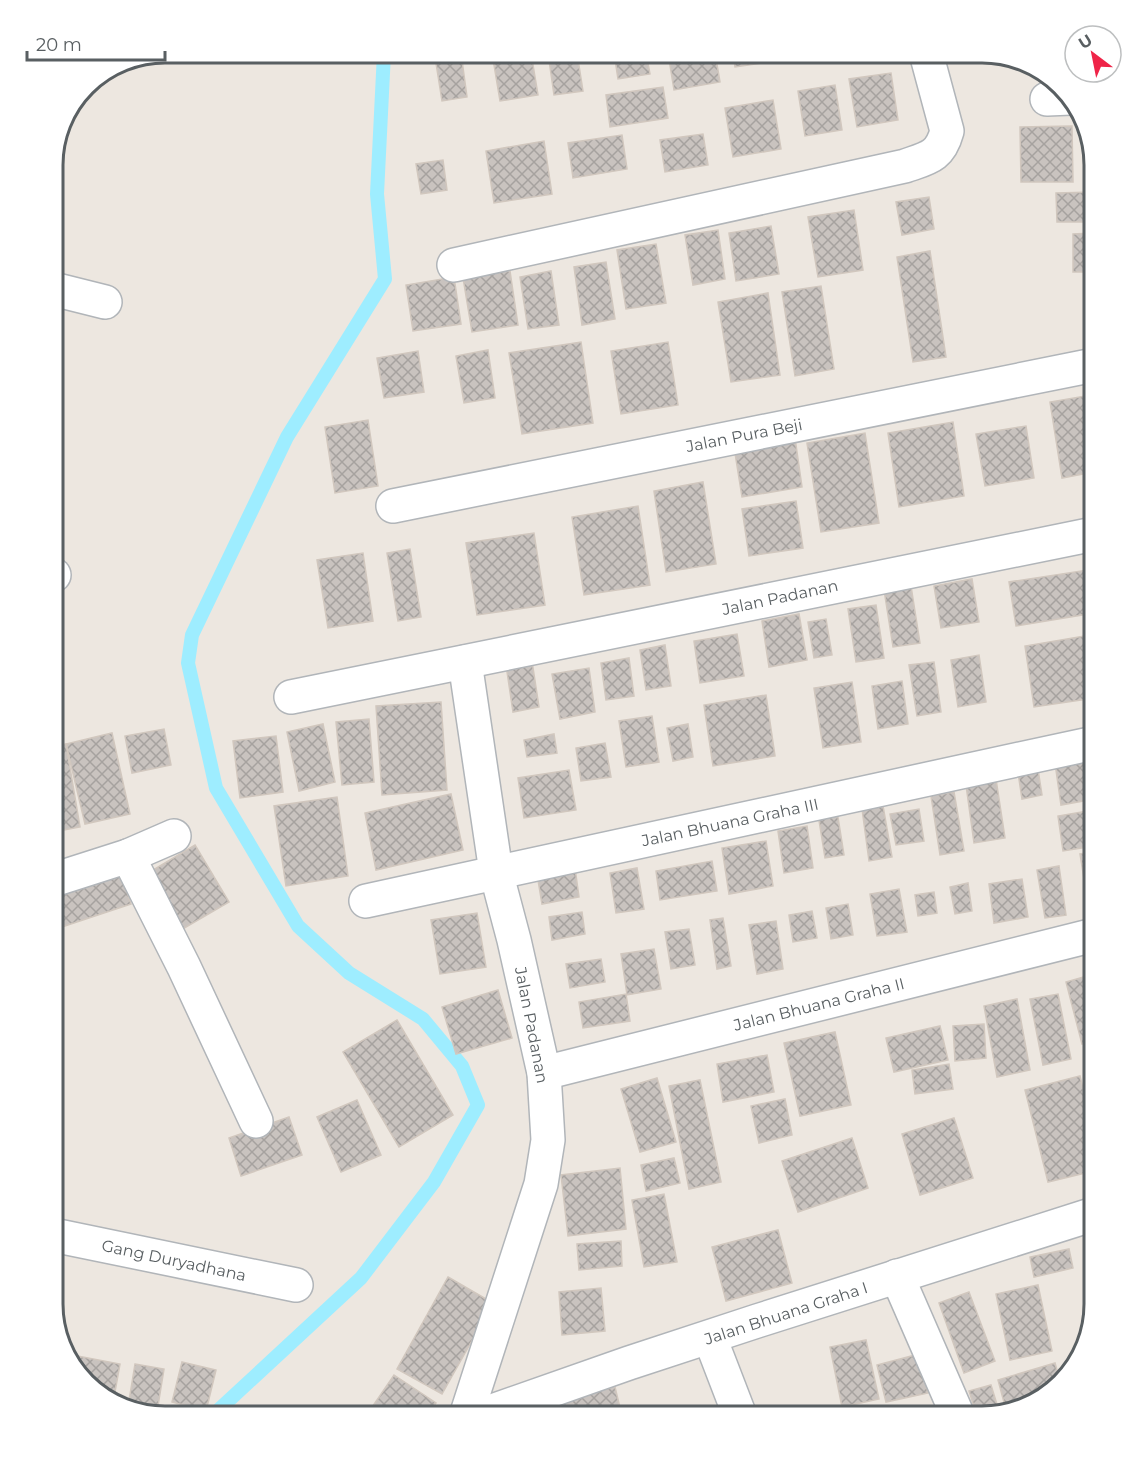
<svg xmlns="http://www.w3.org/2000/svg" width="1147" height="1469" viewBox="0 0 1147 1469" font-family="Montserrat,sans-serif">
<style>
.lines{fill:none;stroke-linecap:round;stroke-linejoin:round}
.stream{stroke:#9eedff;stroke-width:14}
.building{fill:url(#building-cross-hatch);stroke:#d1c7be;stroke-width:1.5}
.minor-casing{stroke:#b1b5b9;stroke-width:36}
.minor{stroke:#fff;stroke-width:33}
.labels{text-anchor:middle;stroke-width:5;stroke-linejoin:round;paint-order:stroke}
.street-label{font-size:16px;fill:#595f62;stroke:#fff}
.rim{fill:none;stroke:#595f62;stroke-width:3}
</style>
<defs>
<pattern id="building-cross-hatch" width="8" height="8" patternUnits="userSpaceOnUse" patternTransform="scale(1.5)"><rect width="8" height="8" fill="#c9c3bf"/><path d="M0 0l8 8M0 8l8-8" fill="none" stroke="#a6a29f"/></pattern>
</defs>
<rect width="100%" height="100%" fill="#ede7e0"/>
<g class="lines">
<path class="stream" d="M 212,1416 L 361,1278 L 434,1182 L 478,1105 L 462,1066 L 423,1019 L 349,973 L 298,926 L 216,788 L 188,663 L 192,635 L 287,437 L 385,279 L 377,194 L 384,53"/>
</g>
<g class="building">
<path d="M 461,53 L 467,97 L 442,101 L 435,57 Z"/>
<path d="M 492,53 L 531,53 L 538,95 L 500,101 Z"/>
<path d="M 548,53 L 577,53 L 583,91 L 554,95 Z"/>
<path d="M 614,53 L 646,53 L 650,74 L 618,79 Z"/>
<path d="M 668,53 L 715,53 L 720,82 L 674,90 Z"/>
<path d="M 733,53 L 774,53 L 775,61 L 735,67 Z"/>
<path d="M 891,73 L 898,120 L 857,127 L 849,79 Z"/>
<path d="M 835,85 L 842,130 L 805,136 L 798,91 Z"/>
<path d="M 663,87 L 668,118 L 610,127 L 606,95 Z"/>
<path d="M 773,100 L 781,149 L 733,157 L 725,108 Z"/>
<path d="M 1072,126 L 1073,182 L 1021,182 L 1020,127 Z"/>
<path d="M 703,134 L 708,165 L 665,172 L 660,140 Z"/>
<path d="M 622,135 L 627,169 L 573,178 L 568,143 Z"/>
<path d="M 544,141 L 552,194 L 494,203 L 486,151 Z"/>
<path d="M 1088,143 L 1094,165 L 1094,168 L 1088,168 Z"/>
<path d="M 443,160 L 447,190 L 421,194 L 416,164 Z"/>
<path d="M 1094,192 L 1094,222 L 1057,222 L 1056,193 Z"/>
<path d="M 929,197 L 934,229 L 902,235 L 896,202 Z"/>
<path d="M 854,210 L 863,270 L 818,277 L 808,217 Z"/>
<path d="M 771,226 L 779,274 L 736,281 L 729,233 Z"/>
<path d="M 718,230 L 725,279 L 693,285 L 685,235 Z"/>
<path d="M 1094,233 L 1094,272 L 1073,272 L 1073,234 Z"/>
<path d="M 656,244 L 666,303 L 626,309 L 617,250 Z"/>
<path d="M 930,251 L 946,357 L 913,362 L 897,257 Z"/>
<path d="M 606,262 L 615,319 L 582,325 L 574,267 Z"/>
<path d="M 510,271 L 518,325 L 472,332 L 463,278 Z"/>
<path d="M 551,271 L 559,325 L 528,329 L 520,277 Z"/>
<path d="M 454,277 L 461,324 L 413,331 L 406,285 Z"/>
<path d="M 821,286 L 834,369 L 795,376 L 782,292 Z"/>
<path d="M 1087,286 L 1094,286 L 1094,321 L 1086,321 Z"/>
<path d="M 768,293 L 780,375 L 731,382 L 718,302 Z"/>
<path d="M 581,342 L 593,423 L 522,434 L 509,353 Z"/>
<path d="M 668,342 L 678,405 L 621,414 L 611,351 Z"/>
<path d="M 488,350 L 495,398 L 464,403 L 456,356 Z"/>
<path d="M 418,351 L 424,392 L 384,398 L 377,358 Z"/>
<path d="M 1085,396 L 1094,459 L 1094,472 L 1062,478 L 1050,402 Z"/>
<path d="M 368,420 L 378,486 L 335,493 L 325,427 Z"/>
<path d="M 953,422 L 964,496 L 899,507 L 888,433 Z"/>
<path d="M 1026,426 L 1034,478 L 985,486 L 976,434 Z"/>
<path d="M 865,433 L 879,523 L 821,532 L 807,443 Z"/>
<path d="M 795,438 L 802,487 L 742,497 L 734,447 Z"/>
<path d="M 703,482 L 716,564 L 666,572 L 654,491 Z"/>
<path d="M 796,501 L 803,548 L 749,556 L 742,509 Z"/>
<path d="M 638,506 L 650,585 L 584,595 L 572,517 Z"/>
<path d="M 534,533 L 545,605 L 477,615 L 466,543 Z"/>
<path d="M 410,549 L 421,617 L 398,621 L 387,553 Z"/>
<path d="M 363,553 L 373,621 L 328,628 L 317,560 Z"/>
<path d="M 1094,569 L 1094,613 L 1016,626 L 1009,582 Z"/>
<path d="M 972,579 L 979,622 L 941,628 L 934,586 Z"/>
<path d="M 911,586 L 920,643 L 893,647 L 884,590 Z"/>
<path d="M 876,605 L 884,658 L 856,662 L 848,609 Z"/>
<path d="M 799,614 L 807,660 L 769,667 L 762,621 Z"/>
<path d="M 826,619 L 832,655 L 814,658 L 808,622 Z"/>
<path d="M 737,634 L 744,676 L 700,683 L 694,641 Z"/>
<path d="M 1084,636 L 1094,698 L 1034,707 L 1025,646 Z"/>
<path d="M 665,645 L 671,686 L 646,690 L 640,650 Z"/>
<path d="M 979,655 L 986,702 L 958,707 L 951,660 Z"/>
<path d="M 629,658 L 634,696 L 606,700 L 601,663 Z"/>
<path d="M 532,661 L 539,707 L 513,712 L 506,665 Z"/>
<path d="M 934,662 L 941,712 L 917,716 L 909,665 Z"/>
<path d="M 589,668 L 595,712 L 560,719 L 552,674 Z"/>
<path d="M 902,681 L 908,724 L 878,729 L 872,686 Z"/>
<path d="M 852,682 L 861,742 L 823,748 L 814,688 Z"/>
<path d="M 766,695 L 775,756 L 713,766 L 704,705 Z"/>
<path d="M 441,702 L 447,790 L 382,795 L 376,706 Z"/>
<path d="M 652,716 L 659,762 L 626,767 L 619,721 Z"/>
<path d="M 369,719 L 374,782 L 342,785 L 336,722 Z"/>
<path d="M 323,724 L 335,782 L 299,791 L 287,732 Z"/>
<path d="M 688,724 L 693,757 L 673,761 L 667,728 Z"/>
<path d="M 164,729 L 171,765 L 132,773 L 125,736 Z"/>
<path d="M 112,733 L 130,814 L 85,824 L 66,744 Z"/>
<path d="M 554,734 L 557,753 L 527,757 L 524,740 Z"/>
<path d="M 276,736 L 283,792 L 240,798 L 233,741 Z"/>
<path d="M 605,743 L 611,777 L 581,781 L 576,748 Z"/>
<path d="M 66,744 L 80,827 L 53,832 L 53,746 Z"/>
<path d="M 1092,757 L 1094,772 L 1094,799 L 1061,805 L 1055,763 Z"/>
<path d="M 1037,763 L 1042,795 L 1022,799 L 1017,766 Z"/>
<path d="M 569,770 L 576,810 L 524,818 L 518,778 Z"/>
<path d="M 996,779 L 1005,838 L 974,843 L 966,785 Z"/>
<path d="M 954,792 L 964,851 L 940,855 L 931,796 Z"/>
<path d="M 451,794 L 463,850 L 376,870 L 365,813 Z"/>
<path d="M 337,797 L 348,876 L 286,886 L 274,806 Z"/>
<path d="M 883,806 L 892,857 L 869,861 L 862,809 Z"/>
<path d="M 919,809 L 924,841 L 896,845 L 890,814 Z"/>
<path d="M 1094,810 L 1094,846 L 1063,851 L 1058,816 Z"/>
<path d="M 837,811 L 844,855 L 825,858 L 818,814 Z"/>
<path d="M 807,826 L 813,868 L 784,873 L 778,831 Z"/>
<path d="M 766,841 L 773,886 L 729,894 L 722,848 Z"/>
<path d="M 195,845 L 229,902 L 181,930 L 148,873 Z"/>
<path d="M 1094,852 L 1094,903 L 1088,904 L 1080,854 Z"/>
<path d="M 712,861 L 717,891 L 660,900 L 656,871 Z"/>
<path d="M 1059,866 L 1066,915 L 1045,918 L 1037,870 Z"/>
<path d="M 575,868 L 579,897 L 542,904 L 537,874 Z"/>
<path d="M 637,868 L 644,909 L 616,913 L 610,873 Z"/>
<path d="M 119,869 L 131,904 L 53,930 L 53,891 Z"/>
<path d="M 1022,879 L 1028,917 L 994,923 L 989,884 Z"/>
<path d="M 968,883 L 972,911 L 955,914 L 950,887 Z"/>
<path d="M 899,889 L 907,932 L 877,936 L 870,894 Z"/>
<path d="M 934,892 L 937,913 L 918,916 L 915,895 Z"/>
<path d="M 848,904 L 853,935 L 831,939 L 826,908 Z"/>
<path d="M 812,911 L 817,938 L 793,942 L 789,915 Z"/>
<path d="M 582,912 L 585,934 L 552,940 L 549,917 Z"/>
<path d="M 477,913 L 486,967 L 440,974 L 431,920 Z"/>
<path d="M 723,918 L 731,966 L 717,969 L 710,920 Z"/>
<path d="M 776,921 L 783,969 L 757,974 L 749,925 Z"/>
<path d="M 689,929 L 695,965 L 671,969 L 665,932 Z"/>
<path d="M 654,949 L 661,989 L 627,995 L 621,954 Z"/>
<path d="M 601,959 L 605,982 L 570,988 L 566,964 Z"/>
<path d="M 1094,974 L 1094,1041 L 1082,1044 L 1066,982 Z"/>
<path d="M 498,990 L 512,1038 L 456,1054 L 442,1007 Z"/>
<path d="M 626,994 L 630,1021 L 583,1028 L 579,1002 Z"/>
<path d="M 1058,994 L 1071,1059 L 1043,1065 L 1030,999 Z"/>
<path d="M 1017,999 L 1030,1070 L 997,1077 L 984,1006 Z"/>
<path d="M 397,1020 L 453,1115 L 399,1147 L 343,1052 Z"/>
<path d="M 984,1024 L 986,1058 L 955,1061 L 953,1026 Z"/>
<path d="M 940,1026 L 948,1060 L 894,1072 L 886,1038 Z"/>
<path d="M 835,1032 L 851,1105 L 800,1116 L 784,1043 Z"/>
<path d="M 767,1055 L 774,1092 L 723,1102 L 717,1064 Z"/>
<path d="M 949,1064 L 953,1089 L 915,1094 L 912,1070 Z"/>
<path d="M 1080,1076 L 1094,1135 L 1094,1171 L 1048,1182 L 1025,1090 Z"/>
<path d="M 657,1078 L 676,1142 L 640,1152 L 621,1089 Z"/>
<path d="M 700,1080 L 721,1182 L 689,1189 L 669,1086 Z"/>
<path d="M 785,1099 L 792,1135 L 759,1143 L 751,1106 Z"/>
<path d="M 357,1100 L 381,1155 L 341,1172 L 317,1117 Z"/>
<path d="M 289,1117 L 302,1155 L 241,1176 L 229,1138 Z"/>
<path d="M 954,1118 L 973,1178 L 920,1195 L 902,1134 Z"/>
<path d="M 852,1138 L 868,1188 L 798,1212 L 782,1161 Z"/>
<path d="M 674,1158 L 680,1183 L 646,1191 L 641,1165 Z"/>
<path d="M 620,1168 L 626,1229 L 568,1236 L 561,1175 Z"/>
<path d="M 664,1194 L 677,1262 L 644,1267 L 632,1200 Z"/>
<path d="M 778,1230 L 792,1283 L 726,1301 L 712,1247 Z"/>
<path d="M 621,1241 L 622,1266 L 579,1270 L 577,1244 Z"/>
<path d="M 1069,1249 L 1073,1268 L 1034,1277 L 1030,1257 Z"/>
<path d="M 448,1277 L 493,1303 L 442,1394 L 397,1369 Z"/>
<path d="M 1038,1285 L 1052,1351 L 1010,1360 L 996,1294 Z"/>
<path d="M 601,1288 L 605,1331 L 562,1335 L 559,1292 Z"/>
<path d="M 969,1292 L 995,1361 L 964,1373 L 939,1303 Z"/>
<path d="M 866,1340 L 879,1399 L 842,1407 L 830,1347 Z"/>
<path d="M 67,1354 L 120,1364 L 113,1403 L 109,1402 L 71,1366 Z"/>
<path d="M 919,1354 L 928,1393 L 886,1402 L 877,1365 Z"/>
<path d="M 182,1362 L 216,1370 L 206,1411 L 172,1402 Z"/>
<path d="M 1055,1363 L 1060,1381 L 1049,1393 L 1005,1406 L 998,1380 Z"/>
<path d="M 135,1364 L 164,1369 L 158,1406 L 129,1401 Z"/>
<path d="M 394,1375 L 436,1403 L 427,1416 L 366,1416 Z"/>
<path d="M 991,1385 L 999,1411 L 977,1416 L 969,1391 Z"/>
<path d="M 615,1387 L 622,1416 L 546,1416 L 543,1404 Z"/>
</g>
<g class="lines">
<defs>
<g id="minor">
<path d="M 1047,99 L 1071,98"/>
<path d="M 454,265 L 905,166 C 928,158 940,157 947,131 L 926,53"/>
<path d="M 53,289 L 105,302"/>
<path d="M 393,506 L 1094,365"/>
<path d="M 53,575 L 54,575"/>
<path d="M 465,662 L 496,872 L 514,940 L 544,1073 L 548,1140 L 541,1184 L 466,1416"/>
<path d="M 291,697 L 1094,534"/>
<path d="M 128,856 L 184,967 L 256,1121"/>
<path d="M 53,880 L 128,856 L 174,836"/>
<path d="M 366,901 L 1094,743"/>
<path d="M 544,1073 L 1094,935"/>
<path d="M 53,1235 L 296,1285"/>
<path d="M 897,1276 L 958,1416"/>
<path d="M 710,1338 L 740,1416"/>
<path d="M 478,1416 L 629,1363 L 757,1321 L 1094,1214"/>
</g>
</defs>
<use href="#minor" class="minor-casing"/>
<use href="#minor" class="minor"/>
</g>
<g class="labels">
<g class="street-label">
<text transform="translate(744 435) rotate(-11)" y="6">Jalan Pura Beji</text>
<text transform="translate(780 597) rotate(-12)" y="6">Jalan Padanan</text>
<text transform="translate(730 822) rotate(-12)" y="6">Jalan Bhuana Graha III</text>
<text transform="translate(819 1004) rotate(-14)" y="6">Jalan Bhuana Graha II</text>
<text transform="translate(532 1025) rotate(79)" y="6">Jalan Padanan</text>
<text transform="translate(174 1260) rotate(12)" y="6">Gang Duryadhana</text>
<text transform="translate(786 1313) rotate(-18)" y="6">Jalan Bhuana Graha I</text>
</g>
</g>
<path d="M0 0H1147V1469H0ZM165 63H982A102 102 0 0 1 1084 165V1304A102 102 0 0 1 982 1406H165A102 102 0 0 1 63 1304V165A102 102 0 0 1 165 63Z" fill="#fff" fill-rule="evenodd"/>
<path class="rim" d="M165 63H982A102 102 0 0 1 1084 165V1304A102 102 0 0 1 982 1406H165A102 102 0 0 1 63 1304V165A102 102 0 0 1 165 63Z"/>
<g transform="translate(1093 54) rotate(328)"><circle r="28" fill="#ffffff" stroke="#bdbfc0" stroke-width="1.5"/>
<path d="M0-4.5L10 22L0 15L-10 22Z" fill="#ef2448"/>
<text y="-9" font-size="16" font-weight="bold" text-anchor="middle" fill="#595f62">U</text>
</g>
<path d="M27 51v9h138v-9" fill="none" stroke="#595f62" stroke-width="3"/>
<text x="36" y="51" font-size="18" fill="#595f62" stroke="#ffffff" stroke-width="4.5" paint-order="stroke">20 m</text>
</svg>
